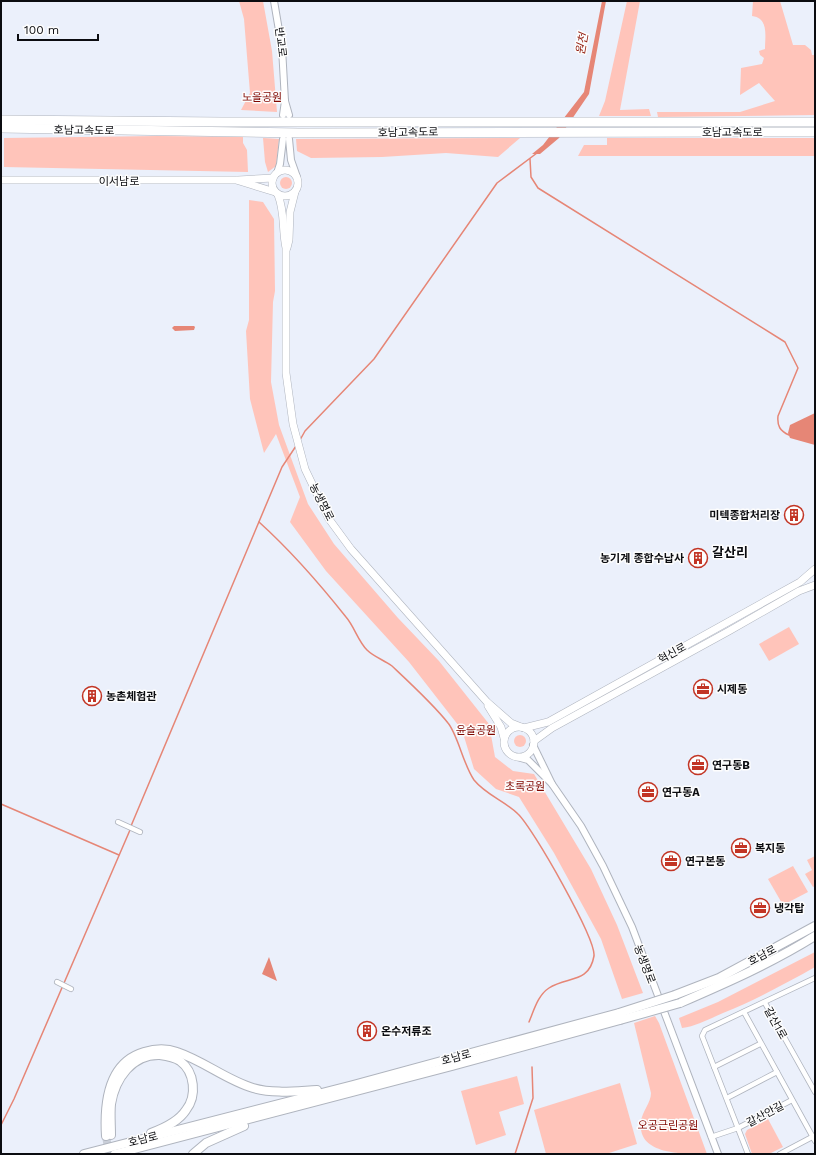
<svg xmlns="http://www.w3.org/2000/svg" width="816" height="1155" viewBox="0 0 816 1155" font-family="'Work Sans','Noto Sans KR',sans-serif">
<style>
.green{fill:#ffc4ba}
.water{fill:#e68676}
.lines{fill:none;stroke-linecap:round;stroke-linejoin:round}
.stream{stroke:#e68676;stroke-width:1.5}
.trunk-tunnel{stroke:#c9ced8;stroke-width:8;stroke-dasharray:8 4;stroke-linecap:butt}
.minor-casing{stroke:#afb4be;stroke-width:6}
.tertiary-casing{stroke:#afb4be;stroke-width:8}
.secondary-casing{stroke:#afb4be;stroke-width:8}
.trunk-casing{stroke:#afb4be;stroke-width:10}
.motorway-casing{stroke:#afb4be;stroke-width:10}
.minor{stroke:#fff;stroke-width:4.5}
.tertiary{stroke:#fff;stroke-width:6}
.secondary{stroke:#fff;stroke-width:7}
.trunk{stroke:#fff;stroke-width:8}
.motorway{stroke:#fff;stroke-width:9}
.trunk-bridge-casing{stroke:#afb4be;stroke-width:10;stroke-linecap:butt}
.trunk-bridge{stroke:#fff;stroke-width:8}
.labels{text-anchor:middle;stroke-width:3;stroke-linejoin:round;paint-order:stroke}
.street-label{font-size:11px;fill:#0b0c10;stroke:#fdfdfd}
.park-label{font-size:11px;fill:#800700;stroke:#fdfdfd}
.poi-label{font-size:11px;font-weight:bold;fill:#0b0c10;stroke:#fdfdfd;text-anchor:start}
.water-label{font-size:12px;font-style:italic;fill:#962517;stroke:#fdfdfd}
.quarter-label{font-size:13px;font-weight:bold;fill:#0b0c10;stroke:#fdfdfd}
</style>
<rect width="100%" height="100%" fill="#ebf0fb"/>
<g class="green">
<path d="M 239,1 L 263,1 L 272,51 L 277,112 L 241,110 L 250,93 L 244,19 Z"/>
<path d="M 627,1 L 640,1 L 620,110 L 649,109 L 651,116 L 599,116 L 605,101 Z"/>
<path d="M 753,1 L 780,1 L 793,45 L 805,45 L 811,50 L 812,55 L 815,55 L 815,115 L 658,117 L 657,112 L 740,112 L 775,101 L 759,83 L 740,95 L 741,68 L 762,64 L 764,58 L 760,55 L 759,51 L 765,49 C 765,36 769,18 752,16 Z"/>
<path d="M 158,136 L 243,137 L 243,143 L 247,150 L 248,172 L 4,167 L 4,138 Z"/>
<path d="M 263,138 L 279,139 L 276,166 L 268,172 L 265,162 Z"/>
<path d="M 520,138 L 498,157 L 446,153 L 382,157 L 311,158 L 297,151 L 296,139 Z"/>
<path d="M 607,138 L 815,138 L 815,156 L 578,156 L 584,145 L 607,145 Z"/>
<circle cx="286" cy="183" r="6"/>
<path d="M 249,200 L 263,202 L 274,219 L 275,291 L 273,302 L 271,382 L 279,425 L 308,504 L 334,544 L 398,618 L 439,661 L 489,724 L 495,757 L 513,771 L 534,774 L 591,869 L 617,925 L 643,993 L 622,999 L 601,939 L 554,853 L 519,797 L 496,789 L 474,769 L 462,730 L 409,662 L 326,571 L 290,522 L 300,497 L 276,434 L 264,453 L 250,399 L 246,331 L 249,320 Z"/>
<path d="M 789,627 L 799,644 L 769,661 L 759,644 Z"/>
<circle cx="520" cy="741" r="6"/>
<path d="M 815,856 L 815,886 L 813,887 L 805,874 L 812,870 L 807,860 Z"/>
<path d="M 793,866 L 808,892 L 783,905 L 768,879 Z"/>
<path d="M 815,952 L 815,967 C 785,984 755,1000 723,1013 C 709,1019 697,1026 682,1028 L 679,1018 L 718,1002 Z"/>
<path d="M 655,1016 L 659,1023 L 707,1154 C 683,1154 637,1155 641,1122 C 642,1111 651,1103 651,1093 L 634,1023 Z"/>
<path d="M 517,1076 L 524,1104 L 499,1112 L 506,1135 L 476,1145 L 461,1091 Z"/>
<path d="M 620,1083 L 637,1144 L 606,1154 L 546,1154 L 534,1110 Z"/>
<path d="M 768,1119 L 783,1147 L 769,1154 L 752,1154 L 745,1134 L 747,1130 Z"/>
</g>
<g class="water">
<path d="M 602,1 L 606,1 L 589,94 L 559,138 L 540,154 L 532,154 L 543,145 L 584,92 Z"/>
<path d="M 174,326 L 194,326 L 195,327 L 194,330 L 175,331 L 172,328 Z"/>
<path d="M 815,413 L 815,445 L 790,438 L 788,433 L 790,425 Z"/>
<path d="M 269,957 L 277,981 L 262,974 Z"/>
</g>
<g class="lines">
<g class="stream">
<path d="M 530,159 L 531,177 L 538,188 L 785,342 L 798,368 L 778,416 C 777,426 780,431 789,435"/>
<path d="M 300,440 L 305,431 L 374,359 L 497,183 L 537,153"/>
<path d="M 259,522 C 290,550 319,583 346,617 C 354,626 358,641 367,650 C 374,657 384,660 392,666 C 409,682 434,705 448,723 C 458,735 463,764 474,780 C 486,795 505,801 518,814 C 533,828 596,939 594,956 C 589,984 567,976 549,988 C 538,995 534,1010 529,1022"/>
<path d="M 1,804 L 119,855"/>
<path d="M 131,826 L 282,467 L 296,446"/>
<path d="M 1,1125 L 14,1099 L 130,830"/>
<path d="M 515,1154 L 533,1098 L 532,1067"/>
</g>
<path class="trunk-tunnel" d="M 106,1136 L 109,1154"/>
<defs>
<g id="minor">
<path d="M 118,822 L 140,832"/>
<path d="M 57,982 L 71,989"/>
<path d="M 765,1003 L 815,1092"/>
<path d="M 744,1012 L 815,1141"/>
<path d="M 714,1067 L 760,1044"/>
<path d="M 727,1098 L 777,1072"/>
<path d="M 711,1137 L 738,1128 L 792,1100"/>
<path d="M 748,1154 L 702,1036 L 705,1030 L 815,978"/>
<path d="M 780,1154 L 814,1136"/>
</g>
<g id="tertiary">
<path d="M 274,1 L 282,48 L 285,101 L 289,115"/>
<path d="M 283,115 L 285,101"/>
<path d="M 289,139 L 291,160 L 297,177"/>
<path d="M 277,173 L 280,164 L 283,139"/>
<path d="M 533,745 L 552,784"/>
<path d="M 517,757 L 528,760 L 552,784 L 581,826 L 603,866 L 632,927 L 718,1154"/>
</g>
<g id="secondary">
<circle cx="285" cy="183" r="13"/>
<path d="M 1,180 L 236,180 L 275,192"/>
<path d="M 238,180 L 273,178"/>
<path d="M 278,195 C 285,212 282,230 286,248 L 286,373 L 293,424 L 305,469 L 329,519 L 351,549 L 487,702 L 511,723 L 521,727"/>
<path d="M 287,248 L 289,240 L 290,212 L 295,192"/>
<path d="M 488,706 L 501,727 L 504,738"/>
<circle cx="519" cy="742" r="15"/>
<path d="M 524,728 L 548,722 L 800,582 L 815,569"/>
<path d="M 534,741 L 552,728 L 729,631 L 799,591 L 815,585"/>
</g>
<g id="trunk">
<path d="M 675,995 L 719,978 L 815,926"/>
<path d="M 680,1003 C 726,983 772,963 815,936"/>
<path d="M 111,1135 C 111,1125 110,1114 111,1104 C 115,1079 132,1054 160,1055 C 167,1056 174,1057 180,1061 C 195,1072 197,1096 186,1110 C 179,1121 162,1129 151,1133"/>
<path d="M 106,1136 C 104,1104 107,1063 144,1052 C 154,1049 166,1048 177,1052 C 204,1061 226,1080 253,1088 C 274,1094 296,1091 317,1090"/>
<path d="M 84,1154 L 353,1085 L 619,1013"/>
<path d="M 115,1154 L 452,1066 L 620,1020"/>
<path d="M 193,1154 L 206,1143 L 244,1126"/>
</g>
<g id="motorway">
<path d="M 1,120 L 222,122 L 815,122"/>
<path d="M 1,128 L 299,133 L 815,132"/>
</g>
</defs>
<use href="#minor" class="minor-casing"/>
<use href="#tertiary" class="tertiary-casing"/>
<use href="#secondary" class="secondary-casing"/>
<use href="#trunk" class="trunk-casing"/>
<use href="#motorway" class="motorway-casing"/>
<use href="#minor" class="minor"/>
<use href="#tertiary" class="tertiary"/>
<use href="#secondary" class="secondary"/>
<use href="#trunk" class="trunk"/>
<use href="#motorway" class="motorway"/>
<defs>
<g id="trunk-bridge">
<path d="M 619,1013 L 675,995"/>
<path d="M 620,1020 L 680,1003"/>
</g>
</defs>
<use href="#trunk-bridge" class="trunk-bridge-casing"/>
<use href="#trunk-bridge" class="trunk-bridge"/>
</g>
<defs>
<symbol id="building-ring" viewBox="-11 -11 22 22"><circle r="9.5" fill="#fdfdfd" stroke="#c23525" stroke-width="1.5"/><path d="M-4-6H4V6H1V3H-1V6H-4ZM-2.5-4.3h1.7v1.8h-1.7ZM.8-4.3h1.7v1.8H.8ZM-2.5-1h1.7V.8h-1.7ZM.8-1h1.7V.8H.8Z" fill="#c23525"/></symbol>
<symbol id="office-ring" viewBox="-11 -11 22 22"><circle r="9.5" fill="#fdfdfd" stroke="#c23525" stroke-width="1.5"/><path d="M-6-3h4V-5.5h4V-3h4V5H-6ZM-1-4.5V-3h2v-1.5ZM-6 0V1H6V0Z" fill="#c23525"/></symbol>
</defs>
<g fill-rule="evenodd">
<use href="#building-ring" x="783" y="504" width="22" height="22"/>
<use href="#building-ring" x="687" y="547" width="22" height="22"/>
<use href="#office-ring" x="692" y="678" width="22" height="22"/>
<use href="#building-ring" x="81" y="685" width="22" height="22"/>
<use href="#office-ring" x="687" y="754" width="22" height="22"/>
<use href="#office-ring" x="637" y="781" width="22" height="22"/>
<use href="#office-ring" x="730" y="837" width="22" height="22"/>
<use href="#office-ring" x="660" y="850" width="22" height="22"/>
<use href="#office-ring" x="749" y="897" width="22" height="22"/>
<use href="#building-ring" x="356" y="1020" width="22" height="22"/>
</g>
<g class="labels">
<g class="street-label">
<text transform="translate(281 42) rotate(83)" y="4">반교로</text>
<text transform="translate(84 130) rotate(1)" y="4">호남고속도로</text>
<text transform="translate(408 132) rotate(-1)" y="4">호남고속도로</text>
<text x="732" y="136">호남고속도로</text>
<text x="119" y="185">이서남로</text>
<text transform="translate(322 502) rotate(63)" y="4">농생명로</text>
<text transform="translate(672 653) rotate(-29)" y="4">혁신로</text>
<text transform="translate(762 955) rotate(-28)" y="4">호남로</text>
<text transform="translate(645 964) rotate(69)" y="4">농생명로</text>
<text transform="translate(776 1023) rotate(61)" y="4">갈산1로</text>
<text transform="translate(456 1057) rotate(-15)" y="4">호남로</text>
<text transform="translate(765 1114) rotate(-28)" y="4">갈산안길</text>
<text transform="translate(143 1139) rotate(-14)" y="4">호남로</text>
</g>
<g class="park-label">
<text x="262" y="101">노을공원</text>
<text x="476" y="734">윤슬공원</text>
<text x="525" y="790">초록공원</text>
<text x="668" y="1129">오공근린공원</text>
</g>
<g class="poi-label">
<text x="780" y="519" text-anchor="end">미텍종합처리장</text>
<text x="684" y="562" text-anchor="end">농기계 종합수납사</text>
<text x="717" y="693">시제동</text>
<text x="106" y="700">농촌체험관</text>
<text x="712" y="769">연구동B</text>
<text x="662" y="796">연구동A</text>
<text x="755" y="852">복지동</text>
<text x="685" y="865">연구본동</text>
<text x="774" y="912">냉각탑</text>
<text x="381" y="1035">온수저류조</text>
</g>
<g class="water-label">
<text transform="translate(582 44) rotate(-80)" y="4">원천</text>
</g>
<g class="quarter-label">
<text x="730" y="557">갈산리</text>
</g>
</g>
<rect width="816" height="1155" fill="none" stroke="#0b0c10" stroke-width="4"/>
<path d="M18 34v6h80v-6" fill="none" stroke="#0b0c10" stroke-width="2"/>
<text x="24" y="34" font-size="12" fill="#0b0c10" stroke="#fdfdfd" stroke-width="3" paint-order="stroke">100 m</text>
</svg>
